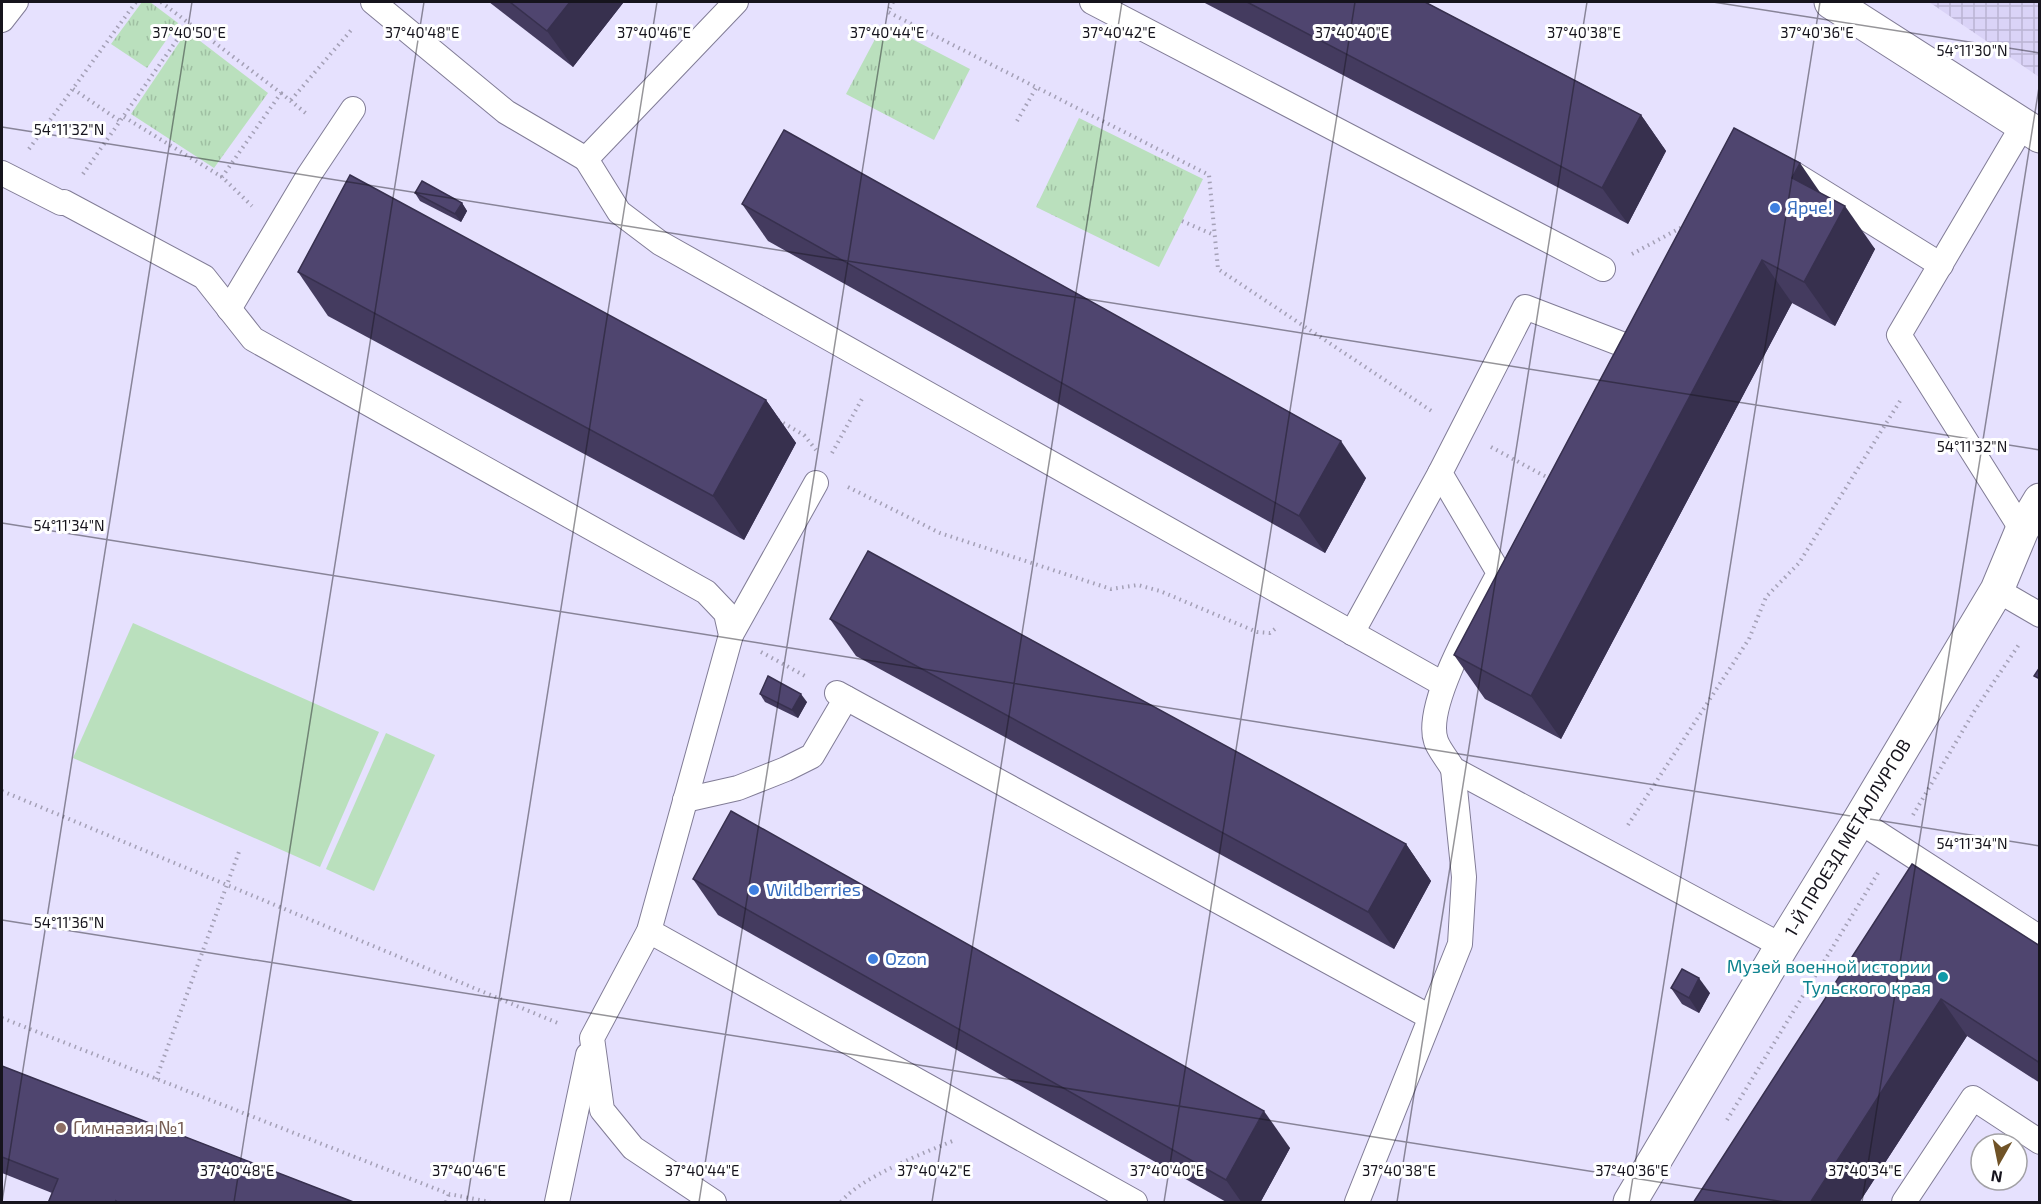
<svg xmlns="http://www.w3.org/2000/svg" width="2041" height="1204" viewBox="0 0 2041 1204" font-family="'Exo 2',sans-serif">
<style>
.industrial{fill:url(#industrial-grid)}
.green{fill:#bae0bd}
.park{fill:url(#park-tufts)}
.lines{fill:none;stroke-linecap:round;stroke-linejoin:round}
.service-casing{stroke:#817c96;stroke-width:26}
.minor-casing{stroke:#817c96;stroke-width:35}
.path{stroke:#a4a0b6;stroke-width:4;stroke-dasharray:1.5 4.5;stroke-linecap:butt}
.service{stroke:#fff;stroke-width:24}
.minor{stroke:#fff;stroke-width:33}
.wall{fill:#443b5f}
.shaded-wall{fill:#37304e}
.building{fill:#4f456f;stroke:#37304e;stroke-width:1.5}
.ticks{fill:none;stroke:#16141d;stroke-width:1.5;stroke-opacity:0.45}
.shop-dot{fill:#3f7fe0;stroke:#fff;stroke-width:2}
.culture-dot{fill:#0f9aa8;stroke:#fff;stroke-width:2}
.education-dot{fill:#8d6e63;stroke:#fff;stroke-width:2}
.labels{text-anchor:middle;stroke-width:6;stroke-linejoin:round;paint-order:stroke}
.shop-label{font-size:18px;fill:#366cbe;stroke:#fff;text-anchor:start}
.street-label{font-size:18px;fill:#16141d;stroke:#fff}
.culture-label{font-size:18px;fill:#0d838f;stroke:#fff;text-anchor:end}
.education-label{font-size:18px;fill:#785e54;stroke:#fff;text-anchor:start}
.ticks-label{font-size:15px;text-anchor:middle;fill:#16141d;stroke:#fff;stroke-width:6;stroke-linejoin:round;paint-order:stroke}
</style>
<defs>
<pattern id="industrial-grid" width="8" height="8" patternUnits="userSpaceOnUse" patternTransform="scale(1.5)"><rect width="8" height="8" fill="#dad3f7"/><path d="M0 4h8M4 0v8" fill="none" stroke="#bab4d3"/></pattern>
<pattern id="park-tufts" width="24" height="20" patternUnits="userSpaceOnUse" patternTransform="scale(1.5)"><rect width="24" height="20" fill="#bae0bd"/><path d="M3 7l-1-3M5 7V3M7 7l1-3M15 17l-1-3M17 17v-4M19 17l1-3" fill="none" stroke="#9fbfa2"/></pattern>
</defs>
<rect width="100%" height="100%" fill="#e6e1fe"/>
<path class="industrial" d="M 1929,2 L 2039,2 L 2039,77 Z"/>
<g class="green">
<path d="M 133,623 L 379,732 L 320,867 L 73,758 Z"/>
<path d="M 386,733 L 435,755 L 374,891 L 326,869 Z"/>
</g>
<g class="park">
<path d="M 142,2 L 150,2 L 178,23 L 147,68 L 111,44 Z"/>
<path d="M 883,24 L 970,69 L 934,140 L 846,94 Z"/>
<path d="M 187,31 L 268,93 L 214,168 L 131,114 Z"/>
<path d="M 1079,118 L 1203,179 L 1159,267 L 1036,207 Z"/>
</g>
<g class="lines">
<defs>
<g id="service">
<path d="M 373,2 L 506,112 L 586,159 L 736,2"/>
<path d="M 1092,2 L 1603,269"/>
<path d="M 2,20 L 16,2"/>
<path d="M 586,159 L 619,212 L 660,243 L 1443,684"/>
<path d="M 1791,172 L 1941,265"/>
<path d="M 2,173 L 61,203 L 64,202 L 204,277 L 253,339 L 706,592 L 726,613 L 731,635 L 649,931 L 592,1038 L 602,1110 L 633,1148 L 714,1202"/>
<path d="M 229,309 L 309,175 L 353,109"/>
<path d="M 1650,355 L 1525,307 L 1440,473 L 1499,573 C 1481,608 1423,704 1436,741 C 1439,750 1448,760 1453,769 L 1782,946"/>
<path d="M 2022,530 L 1899,335 L 2023,125"/>
<path d="M 1997,590 L 2040,615"/>
<path d="M 1352,633 L 1440,473"/>
<path d="M 731,635 L 816,483"/>
<path d="M 837,693 L 1430,1017"/>
<path d="M 685,800 L 738,788 L 786,769 L 812,756 L 846,698"/>
<path d="M 1859,821 L 2040,938"/>
<path d="M 649,931 L 1135,1202"/>
<path d="M 557,1202 L 588,1055"/>
<path d="M 1357,1202 L 1460,944 L 1464,877 L 1453,769"/>
<path d="M 1904,1202 L 1973,1098 L 2040,1142"/>
</g>
<g id="minor">
<path d="M 1831,2 L 2040,136"/>
<path d="M 1630,1202 L 1782,946 L 1859,821 L 1997,590 L 2022,530 L 2040,500"/>
</g>
</defs>
<use href="#service" class="service-casing"/>
<use href="#minor" class="minor-casing"/>
<g class="path">
<path d="M 161,2 L 281,93 L 222,177 L 252,206"/>
<path d="M 893,2 L 888,12 L 1209,175 L 1218,269 L 1433,412"/>
<path d="M 73,89 L 120,121"/>
<path d="M 281,93 L 308,115"/>
<path d="M 291,100 L 353,28"/>
<path d="M 124,117 L 222,177"/>
<path d="M 1017,121 L 1036,88"/>
<path d="M 29,149 L 136,2"/>
<path d="M 83,174 L 188,24"/>
<path d="M 1182,221 L 1214,235"/>
<path d="M 1632,254 L 1684,226"/>
<path d="M 778,420 L 804,435 L 816,450"/>
<path d="M 1491,447 L 1550,479"/>
<path d="M 832,453 L 863,397"/>
<path d="M 848,487 L 940,533 L 1111,589 L 1138,585 L 1160,591 L 1257,632 L 1270,633 L 1275,629"/>
<path d="M 761,652 L 807,677"/>
<path d="M 2,791 L 560,1024"/>
<path d="M 1913,815 L 1975,710 L 2020,643"/>
<path d="M 1628,825 L 1749,639 L 1766,597 L 1799,563 L 1900,401"/>
<path d="M 2,1018 L 449,1194 L 490,1202"/>
<path d="M 156,1079 L 240,849"/>
<path d="M 1727,1120 L 1878,873"/>
<path d="M 446,1202 L 449,1194"/>
<path d="M 841,1202 C 859,1178 926,1152 955,1140"/>
</g>
<use href="#service" class="service"/>
<use href="#minor" class="minor"/>
</g>
<g class="wall">
<path d="M 489,2 L 622,2 L 623,3 L 573,67 Z"/>
<path d="M 1203,2 L 1425,2 L 1641,115 L 1666,151 L 1628,224 Z"/>
<path d="M 1734,128 L 1821,193 L 1875,249 L 1835,326 L 1792,303 L 1561,739 L 1485,699 L 1454,655 Z"/>
<path d="M 415,193 L 462,203 L 467,211 L 461,222 L 420,201 Z"/>
<path d="M 742,204 L 1366,478 L 1325,553 L 768,241 Z"/>
<path d="M 298,272 L 766,400 L 796,443 L 744,540 L 328,316 Z"/>
<path d="M 830,619 L 1406,844 L 1431,881 L 1394,949 L 856,656 Z"/>
<path d="M 760,694 L 807,702 L 798,718 L 765,702 Z"/>
<path d="M 1912,864 L 2040,946 L 2040,1083 L 1967,1036 L 1859,1203 Z"/>
<path d="M 693,879 L 1290,1148 L 1260,1203 L 1228,1203 L 718,915 Z"/>
<path d="M 1671,988 L 1710,993 L 1699,1013 L 1682,1004 Z"/>
<path d="M 2,1066 L 356,1203 L 48,1203 L 52,1193 L 2,1173 Z"/>
</g>
<g class="shaded-wall">
<path d="M 570,2 L 622,2 L 623,3 L 573,67 L 547,31 Z"/>
<path d="M 1641,115 L 1666,151 L 1628,224 L 1602,188 Z"/>
<path d="M 1800,163 L 1830,207 L 1792,178 Z"/>
<path d="M 462,203 L 467,211 L 461,222 L 455,214 Z"/>
<path d="M 1845,206 L 1875,249 L 1835,326 L 1804,282 Z"/>
<path d="M 1762,260 L 1792,303 L 1561,739 L 1531,696 Z"/>
<path d="M 766,400 L 796,443 L 744,540 L 713,496 Z"/>
<path d="M 1341,441 L 1366,478 L 1325,553 L 1299,516 Z"/>
<path d="M 801,694 L 807,702 L 798,718 L 792,710 Z"/>
<path d="M 1406,844 L 1431,881 L 1394,949 L 1368,912 Z"/>
<path d="M 1699,978 L 1710,993 L 1699,1013 L 1689,998 Z"/>
<path d="M 1941,999 L 1967,1036 L 1859,1203 L 1810,1203 Z"/>
<path d="M 1264,1111 L 1290,1148 L 1260,1203 L 1242,1203 L 1226,1180 Z"/>
</g>
<g class="building">
<path d="M 510,2 L 570,2 L 547,31 Z"/>
<path d="M 1247,2 L 1425,2 L 1641,115 L 1602,188 Z"/>
<path d="M 1734,128 L 1800,163 L 1792,178 L 1845,206 L 1804,282 L 1762,260 L 1531,696 L 1454,655 Z"/>
<path d="M 784,130 L 1341,441 L 1299,516 L 742,204 Z"/>
<path d="M 350,175 L 766,400 L 713,496 L 298,272 Z"/>
<path d="M 422,181 L 462,203 L 455,214 L 415,193 Z"/>
<path d="M 868,551 L 1406,844 L 1368,912 L 830,619 Z"/>
<path d="M 2040,667 L 2040,679 L 2034,676 Z"/>
<path d="M 768,676 L 801,694 L 792,710 L 760,694 Z"/>
<path d="M 731,811 L 1264,1111 L 1226,1180 L 693,879 Z"/>
<path d="M 1912,864 L 2040,946 L 2040,1063 L 1941,999 L 1810,1203 L 1693,1203 Z"/>
<path d="M 1682,969 L 1699,978 L 1689,998 L 1671,988 Z"/>
<path d="M 2,1066 L 356,1203 L 119,1203 L 116,1201 L 116,1203 L 48,1203 L 58,1179 L 2,1157 Z"/>
</g>
<path class="ticks" d="M 1713,2 L 2040,53M 2,127 L 2040,450M 2,523 L 2040,846M 2,920 L 1785,1202M 2,1202 L 192,2M 234,1202 L 424,2M 467,1202 L 657,2M 699,1202 L 889,2M 932,1202 L 1122,2M 1164,1202 L 1355,2M 1397,1202 L 1587,2M 1629,1202 L 1820,2M 1862,1202 L 2040,81"/>
<g class="shop-dot">
<circle cx="1775" cy="208" r="6"/>
<circle cx="754" cy="890" r="6"/>
<circle cx="873" cy="959" r="6"/>
</g>
<circle class="culture-dot" cx="1943" cy="977" r="6"/>
<circle class="education-dot" cx="61" cy="1128" r="6"/>
<g class="labels">
<g class="shop-label">
<text x="1787" y="214">Ярче!</text>
<text x="766" y="896">Wildberries</text>
<text x="885" y="965">Ozon</text>
</g>
<g class="street-label">
<text transform="translate(1848 838) rotate(-59)" y="6">1-Й ПРОЕЗД МЕТАЛЛУРГОВ</text>
</g>
<g class="culture-label">
<text x="1931" y="973">Музей военной истории<tspan x="1931" dy="21">Тульского края</tspan></text>
</g>
<g class="education-label">
<text x="73" y="1134">Гимназия №1</text>
</g>
</g>
<g class="ticks-label">
<text x="189" y="38">37°40'50"E</text>
<text x="422" y="38">37°40'48"E</text>
<text x="654" y="38">37°40'46"E</text>
<text x="887" y="38">37°40'44"E</text>
<text x="1119" y="38">37°40'42"E</text>
<text x="1352" y="38">37°40'40"E</text>
<text x="1584" y="38">37°40'38"E</text>
<text x="1817" y="38">37°40'36"E</text>
<text x="1972" y="56">54°11'30"N</text>
<text x="69" y="135">54°11'32"N</text>
<text x="1972" y="452">54°11'32"N</text>
<text x="69" y="531">54°11'34"N</text>
<text x="1972" y="849">54°11'34"N</text>
<text x="69" y="928">54°11'36"N</text>
<text x="237" y="1176">37°40'48"E</text>
<text x="469" y="1176">37°40'46"E</text>
<text x="702" y="1176">37°40'44"E</text>
<text x="934" y="1176">37°40'42"E</text>
<text x="1167" y="1176">37°40'40"E</text>
<text x="1399" y="1176">37°40'38"E</text>
<text x="1632" y="1176">37°40'36"E</text>
<text x="1865" y="1176">37°40'34"E</text>
</g>
<rect width="2041" height="1204" fill="none" stroke="#16141d" stroke-width="6"/>
<g transform="translate(1999 1162) rotate(189)"><circle r="28" fill="#ffffff" stroke="#a2a1a5" stroke-width="1.5"/>
<path d="M0-4.5L10 22L0 15L-10 22Z" fill="#705327"/>
<text y="-9" font-size="16" font-weight="bold" text-anchor="middle" fill="#16141d">N</text>
</g>
</svg>
